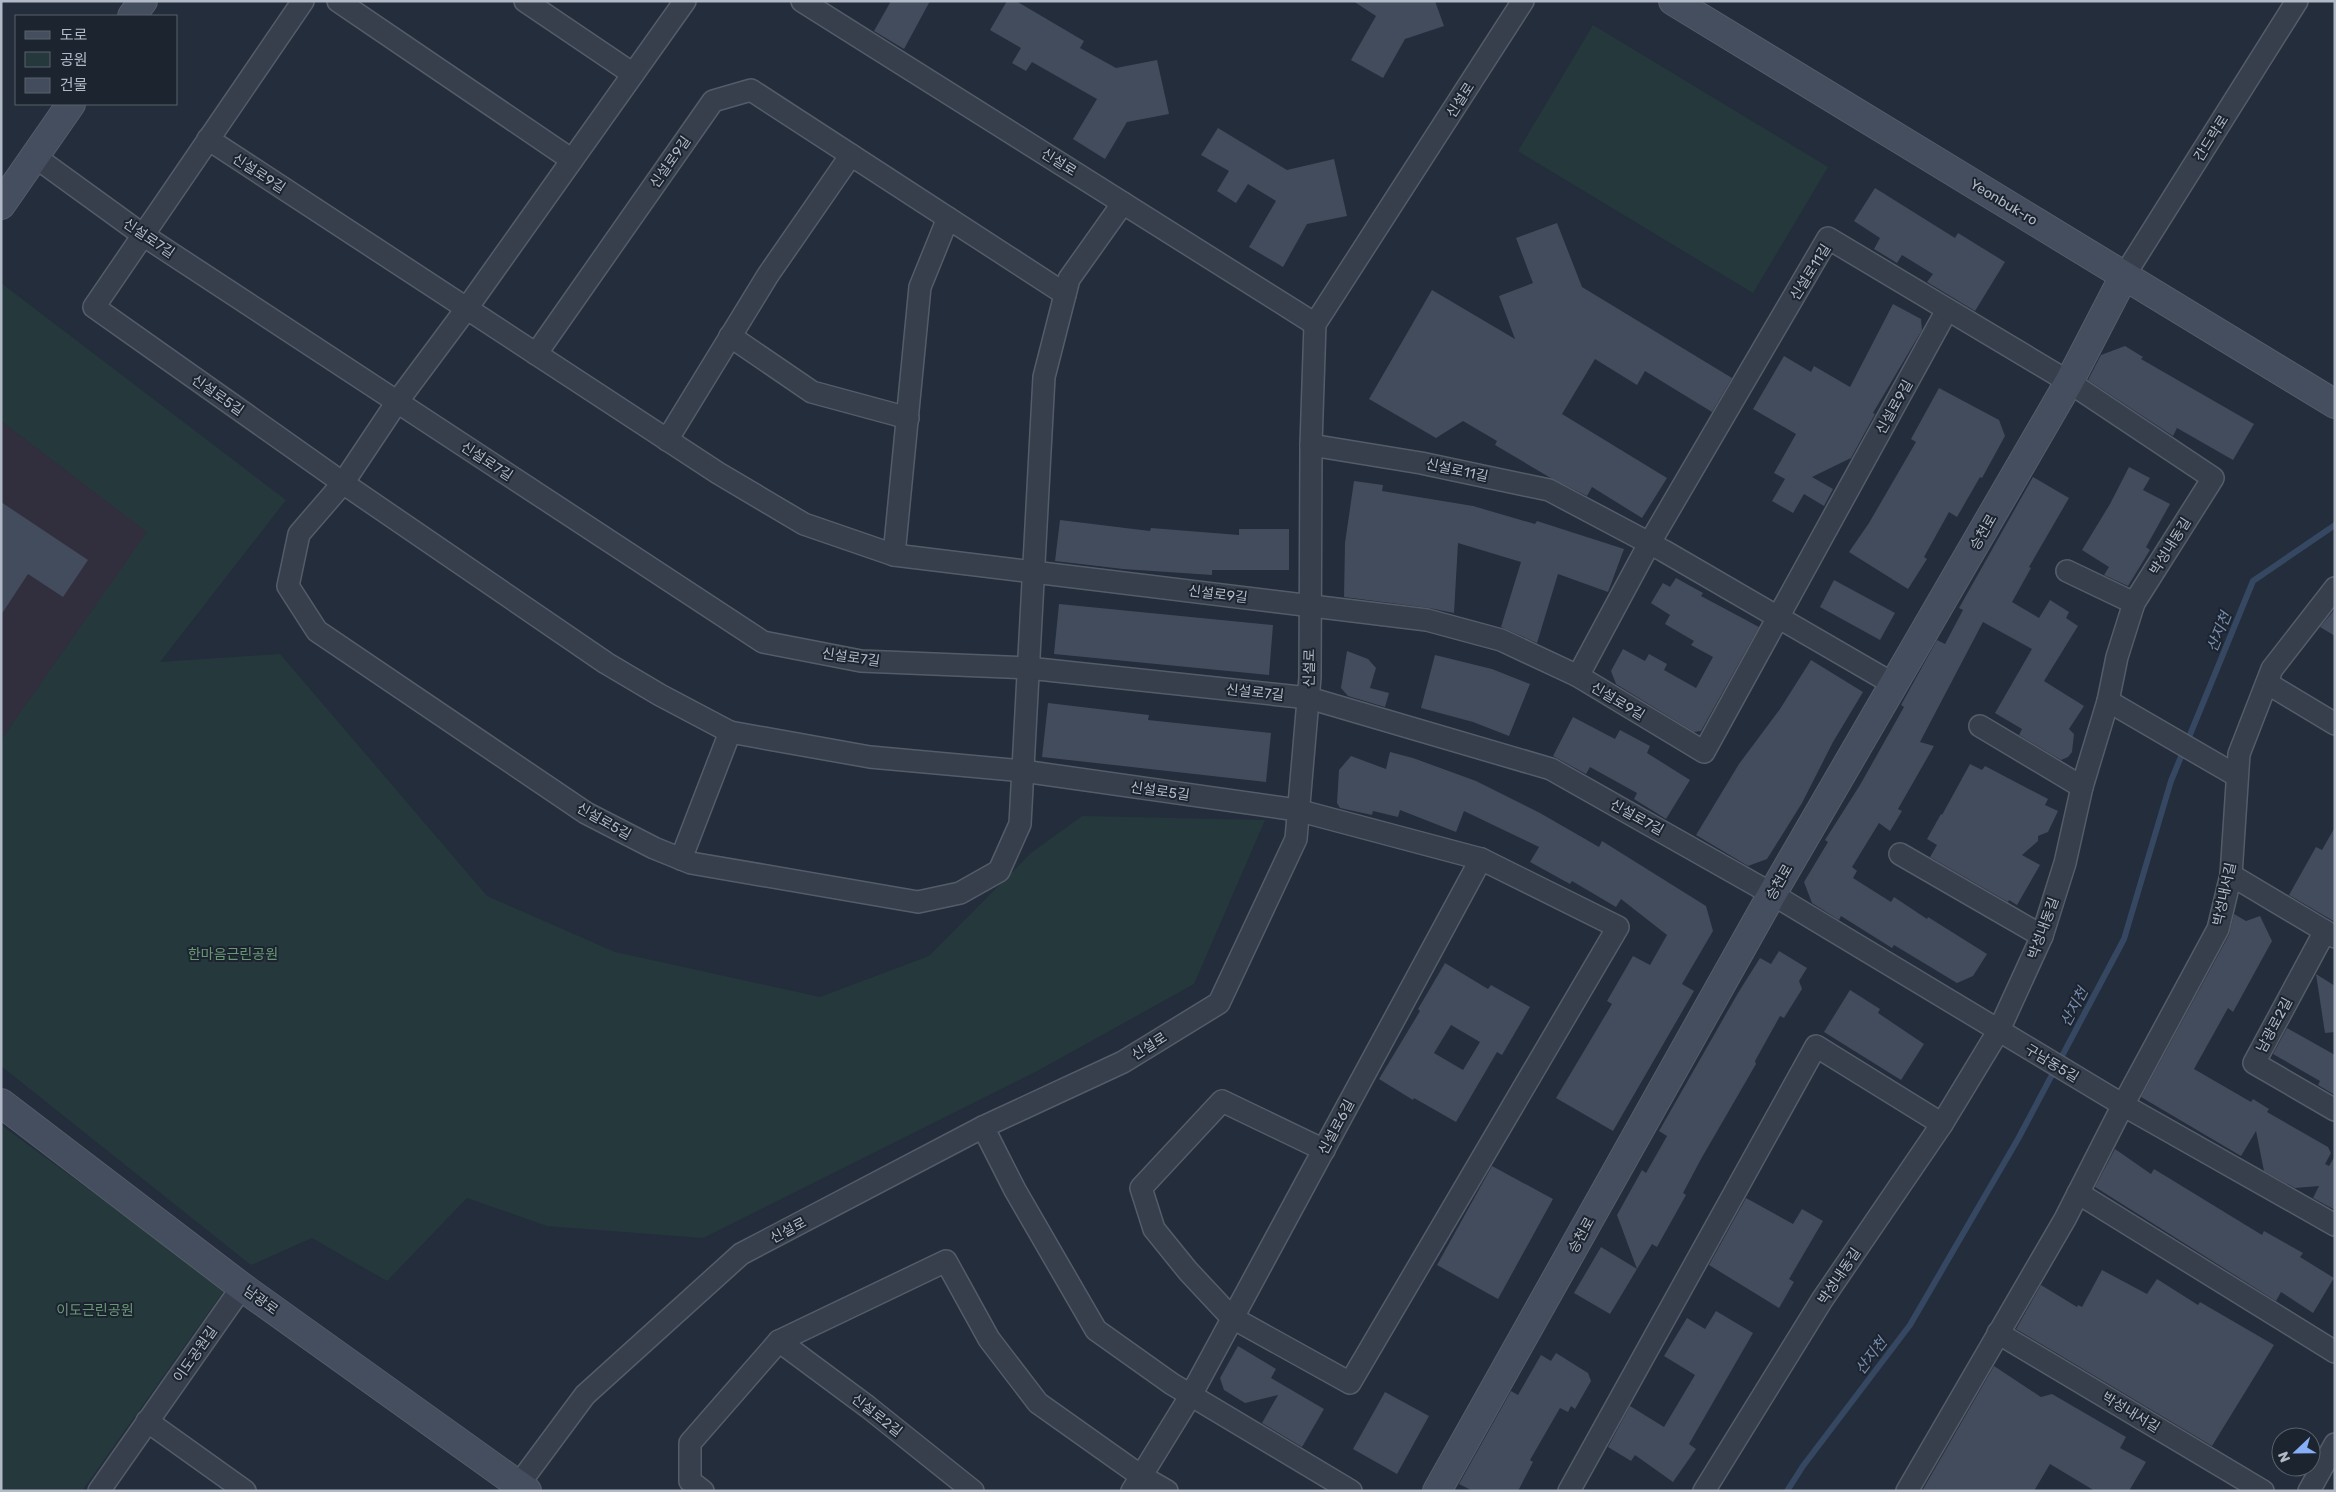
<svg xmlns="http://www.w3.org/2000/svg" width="2336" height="1492" viewBox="0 0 2336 1492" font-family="Rubik,'Noto Sans KR',sans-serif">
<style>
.medical{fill:#312e3d}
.green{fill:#25393c}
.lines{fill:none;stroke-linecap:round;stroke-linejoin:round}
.stream{stroke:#364762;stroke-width:6}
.building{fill:#424c5d;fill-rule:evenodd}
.minor-casing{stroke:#555c69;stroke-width:24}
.secondary-casing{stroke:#555c69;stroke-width:30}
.minor{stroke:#373f4c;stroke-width:21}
.secondary{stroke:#454e5f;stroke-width:28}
.labels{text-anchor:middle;stroke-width:4;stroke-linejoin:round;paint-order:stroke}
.street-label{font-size:14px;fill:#b2b9c7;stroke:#1c2430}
.park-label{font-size:14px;fill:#699875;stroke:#1c2430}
.water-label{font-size:15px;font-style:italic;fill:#7a8eaf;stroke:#1c2430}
</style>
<rect width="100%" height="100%" fill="#232d3b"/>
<path class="medical" d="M 1,421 L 148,532 L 1,740 Z"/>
<g class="green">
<path d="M 1593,25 L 1828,167 L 1753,293 L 1518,151 Z"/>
<path d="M 1,283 L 286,500 L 160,662 L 280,654 L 487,896 L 615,952 L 820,997 L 929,956 L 1031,853 L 1082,816 L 1265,820 L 1194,984 L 1039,1070 L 703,1238 L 547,1226 L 467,1198 L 387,1281 L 312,1238 L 251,1265 L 1,1066 L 1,740 L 147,532 L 1,421 Z"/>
<path d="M 1,1125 L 225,1289 L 82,1491 L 1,1491 Z"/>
</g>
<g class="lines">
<path class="stream" d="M 1787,1491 L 1803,1466 L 1910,1325 L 2018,1139 L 2124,939 L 2171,781 L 2253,581 L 2335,525"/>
</g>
<g class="building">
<path d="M 891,1 L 930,1 L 904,49 L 874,31 Z"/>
<path d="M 1007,1 L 1016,1 L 1084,41 L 1080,48 L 1116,68 L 1157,60 L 1169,114 L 1127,122 L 1105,159 L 1073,139 L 1097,99 L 1032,62 L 1026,71 L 1012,63 L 1021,48 L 990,30 Z"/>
<path d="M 1353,1 L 1435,1 L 1444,26 L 1405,39 L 1383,78 L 1351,60 L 1376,16 Z"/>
<path d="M 1218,128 L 1287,170 L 1334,159 L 1347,216 L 1307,224 L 1283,267 L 1249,247 L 1276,201 L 1248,184 L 1236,203 L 1217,191 L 1229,171 L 1201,155 Z"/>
<path d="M 1875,188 L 1955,238 L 1958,233 L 2005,262 L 1975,311 L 1927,282 L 1933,274 L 1902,255 L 1897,263 L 1874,249 L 1880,238 L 1854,221 Z"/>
<path d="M 1557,223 L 1582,287 L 1732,378 L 1712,412 L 1645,371 L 1637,385 L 1595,359 L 1562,414 L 1667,478 L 1642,518 L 1592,487 L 1587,496 L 1549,477 L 1495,445 L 1497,441 L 1463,421 L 1436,438 L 1369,399 L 1432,290 L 1515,339 L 1499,296 L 1533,283 L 1516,238 Z"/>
<path d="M 1893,304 L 1921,319 L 1922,330 L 1873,413 L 1875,414 L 1851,458 L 1812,477 L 1833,489 L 1824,506 L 1804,494 L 1793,513 L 1772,501 L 1785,479 L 1774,473 L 1796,434 L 1753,409 L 1784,356 L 1811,372 L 1814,366 L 1850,387 Z"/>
<path d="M 2125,346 L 2143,357 L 2141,359 L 2254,424 L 2233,460 L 2177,428 L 2173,436 L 2088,380 L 2101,355 Z"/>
<path d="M 1939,388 L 1999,420 L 2005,436 L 1982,478 L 1980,477 L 1957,517 L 1949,512 L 1924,557 L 1927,559 L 1908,589 L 1849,552 L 1869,523 L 1916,442 L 1911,439 Z"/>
<path d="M 2129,467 L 2150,478 L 2143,490 L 2170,504 L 2146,547 L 2150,550 L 2128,586 L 2104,575 L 2109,567 L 2082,550 L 2110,504 Z"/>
<path d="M 2033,477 L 2069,498 L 2029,567 L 2031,568 L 2012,602 L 2039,618 L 2050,600 L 2069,612 L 2066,618 L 2078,626 L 2044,681 L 2084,706 L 2069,729 L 2074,734 L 2072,752 L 2068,757 L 2061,760 L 2019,735 L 2022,729 L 1995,713 L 2032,649 L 1983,622 L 1920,742 L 1934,746 L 1898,809 L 1902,811 L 1890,831 L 1879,823 L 1852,867 L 1857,871 L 1853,878 L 1891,902 L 1894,897 L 1927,919 L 1928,917 L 1987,954 L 1973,976 L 1957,983 L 1894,945 L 1892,948 L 1841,916 L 1839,920 L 1812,903 L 1804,882 L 1828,842 L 1825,840 L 1860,785 L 1904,707 L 1901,705 L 1937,640 L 1945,644 L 1963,610 L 1959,608 Z"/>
<path d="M 1354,481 L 1383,485 L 1382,491 L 1473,506 L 1535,524 L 1537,521 L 1624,549 L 1608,592 L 1558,574 L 1537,643 L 1501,627 L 1521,562 L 1458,543 L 1454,613 L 1429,608 L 1344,597 L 1345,543 Z"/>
<path d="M 1,502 L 88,560 L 63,597 L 28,574 L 1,615 Z"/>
<path d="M 1060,520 L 1150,531 L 1151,528 L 1239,535 L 1239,529 L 1289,529 L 1289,570 L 1212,570 L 1212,575 L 1123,569 L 1055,561 Z"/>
<path d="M 1676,578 L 1703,593 L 1701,596 L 1759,627 L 1701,731 L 1694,732 L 1616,684 L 1611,671 L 1623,649 L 1645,661 L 1649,654 L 1667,664 L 1664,670 L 1696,688 L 1713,657 L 1691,645 L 1694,641 L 1665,624 L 1670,615 L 1651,603 L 1663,583 L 1670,587 Z"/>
<path d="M 1834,580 L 1895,613 L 1880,640 L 1820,607 Z"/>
<path d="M 1059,604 L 1273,625 L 1269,675 L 1054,654 Z"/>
<path d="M 2335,609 L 2335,636 L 2320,627 Z"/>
<path d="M 1347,651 L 1368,659 L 1376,668 L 1370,688 L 1389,693 L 1385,707 L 1348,696 L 1341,688 Z"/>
<path d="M 1435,655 L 1492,669 L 1530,684 L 1509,736 L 1473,722 L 1421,708 Z"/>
<path d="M 1811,660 L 1863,692 L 1833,742 L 1802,803 L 1767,859 L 1748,866 L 1696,835 L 1739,764 L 1780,709 Z"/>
<path d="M 1048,703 L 1149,715 L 1148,720 L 1271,733 L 1266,782 L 1042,757 Z"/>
<path d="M 1573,717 L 1615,739 L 1620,730 L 1650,746 L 1647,753 L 1690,780 L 1666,819 L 1634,799 L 1637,793 L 1590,767 L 1586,774 L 1553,756 Z"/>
<path d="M 1390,752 L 1413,758 L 1476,781 L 1540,813 L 1599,847 L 1602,841 L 1706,906 L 1713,931 L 1682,984 L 1694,991 L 1613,1131 L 1556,1098 L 1612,1004 L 1607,1001 L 1633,956 L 1650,965 L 1667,935 L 1621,899 L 1616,907 L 1572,881 L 1570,884 L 1530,862 L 1539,847 L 1464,811 L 1456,832 L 1400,810 L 1398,817 L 1373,811 L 1372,815 L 1340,808 L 1337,803 L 1339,770 L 1351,756 L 1386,769 Z"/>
<path d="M 1970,764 L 1982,770 L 1985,766 L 2048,799 L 2045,805 L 2058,811 L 2048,832 L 2038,836 L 2038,841 L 2022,855 L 2040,865 L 2017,905 L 2009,900 L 2008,902 L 1930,857 L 1937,845 L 1927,839 L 1941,814 L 1942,815 Z"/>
<path d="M 2335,827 L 2335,922 L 2289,895 L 2316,847 L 2322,850 Z"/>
<path d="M 2234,914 L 2246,921 L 2260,916 L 2272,941 L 2233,1012 L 2228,1008 L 2194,1069 L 2251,1102 L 2253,1099 L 2269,1109 L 2267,1112 L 2328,1147 L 2331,1153 L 2325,1164 L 2329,1166 L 2335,1156 L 2335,1210 L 2313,1198 L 2319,1186 L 2295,1188 L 2264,1171 L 2256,1131 L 2241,1156 L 2141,1097 L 2229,935 Z"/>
<path d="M 1779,951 L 1807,968 L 1799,981 L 1802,989 L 1784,1018 L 1780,1016 L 1755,1061 L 1756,1064 L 1701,1159 L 1683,1193 L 1686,1195 L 1657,1247 L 1652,1244 L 1637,1269 L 1617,1215 L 1642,1170 L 1646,1173 L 1667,1136 L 1659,1131 L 1738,993 L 1760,958 L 1771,964 Z"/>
<path d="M 1445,963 L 1488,989 L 1491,985 L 1530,1007 L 1502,1055 L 1497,1052 L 1456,1122 L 1414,1098 L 1413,1100 L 1379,1079 L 1420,1011 L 1418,1009 ZM 1451,1025 L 1480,1042 L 1463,1070 L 1434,1053 Z"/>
<path d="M 2316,974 L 2335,986 L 2335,1032 L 2325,1033 Z"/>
<path d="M 1850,990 L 1880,1009 L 1878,1013 L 1924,1044 L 1901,1080 L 1824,1032 Z"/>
<path d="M 2287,1028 L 2335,1055 L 2335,1095 L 2318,1085 L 2320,1081 L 2273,1054 Z"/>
<path d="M 2115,1149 L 2151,1174 L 2154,1169 L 2262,1235 L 2264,1231 L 2303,1253 L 2300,1257 L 2334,1278 L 2313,1313 L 2281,1292 L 2276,1301 L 2095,1187 Z"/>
<path d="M 1492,1166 L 1553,1199 L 1498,1299 L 1437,1265 Z"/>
<path d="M 1746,1198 L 1793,1224 L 1802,1209 L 1823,1221 L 1789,1279 L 1794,1282 L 1779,1308 L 1709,1265 Z"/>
<path d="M 1601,1247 L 1637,1269 L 1610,1314 L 1574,1293 Z"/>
<path d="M 2102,1270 L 2147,1294 L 2157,1279 L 2198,1305 L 2200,1302 L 2274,1345 L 2212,1446 L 2016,1329 L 2041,1285 L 2077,1307 L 2078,1305 L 2082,1307 Z"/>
<path d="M 1716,1311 L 1753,1333 L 1689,1444 L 1696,1449 L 1673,1482 L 1635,1455 L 1631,1461 L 1608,1447 L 1630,1406 L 1664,1427 L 1695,1375 L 1664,1356 L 1687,1318 L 1705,1329 Z"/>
<path d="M 1238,1346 L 1276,1369 L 1271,1378 L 1324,1409 L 1302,1447 L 1262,1423 L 1278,1395 L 1245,1403 L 1224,1390 L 1220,1378 Z"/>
<path d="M 1556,1353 L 1588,1373 L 1591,1381 L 1575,1409 L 1571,1406 L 1568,1412 L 1560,1408 L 1530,1460 L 1533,1462 L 1518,1491 L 1473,1491 L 1459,1484 L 1511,1391 L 1518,1395 L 1541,1355 L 1551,1361 Z"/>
<path d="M 1994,1366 L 2041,1397 L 2052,1394 L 2126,1437 L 2120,1448 L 2146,1462 L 2129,1491 L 2095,1491 L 2050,1464 L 2034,1491 L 1922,1491 Z"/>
<path d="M 1385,1392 L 1429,1416 L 1397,1474 L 1353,1449 Z"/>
</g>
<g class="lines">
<defs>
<g id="minor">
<path d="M 303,1 L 94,307 L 343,483 L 606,663 L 660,695 L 730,732 L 870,757 L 1023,771 L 1297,810 L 1481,859 L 1618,927 L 1350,1383 L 1231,1317 L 1188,1271 L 1154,1229 L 1141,1188 L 1222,1101 L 1324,1150"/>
<path d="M 338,1 L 572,160"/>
<path d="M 525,1 L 633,74"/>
<path d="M 685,1 L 467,308 L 397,402 L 343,483 L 299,534 L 288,586 L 317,631 L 586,813 L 654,848 L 691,863 L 918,902 L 960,893 L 999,871 L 1020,824 L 1044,377 L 1069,279 L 1123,203"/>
<path d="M 802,1 L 1315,324"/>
<path d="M 208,139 L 718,473 L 804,524 L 894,555 L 1427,620 L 1501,640 L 1578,676 L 1704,752 L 1947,310"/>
<path d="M 34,156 L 143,235 L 763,642 L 861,661 L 1028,668 L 1309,698 L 1551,769 L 1772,894 L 2123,1105 L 2335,1225"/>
<path d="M 2124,276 L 2297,1"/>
<path d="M 730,336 L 812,392 L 908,418"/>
<path d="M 536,354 L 713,101 L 751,90 L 1065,294"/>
<path d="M 667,440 L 768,275 L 851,155"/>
<path d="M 1311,445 L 1421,463 L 1549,490 L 1664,551 L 1895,685"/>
<path d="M 894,555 L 920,287 L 948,218"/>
<path d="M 2067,571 L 2134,603"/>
<path d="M 1578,676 L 1649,544 L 1828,238 L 2069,382 L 2213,478 L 2134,603 L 2117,657 L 2108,701 L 2082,787 L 2065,863 L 2042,936 L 1999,1030 L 1942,1124 L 1822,1300 L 1704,1491"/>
<path d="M 2267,683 L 2335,724"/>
<path d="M 2108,701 L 2237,776"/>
<path d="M 1980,726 L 2082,787"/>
<path d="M 1900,854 L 2042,936"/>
<path d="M 681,859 L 730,732"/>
<path d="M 2231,875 L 2335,937"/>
<path d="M 2325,931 L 2254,1063 L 2335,1110"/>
<path d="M 983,1127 L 1015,1190 L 1096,1330 L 1172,1384 L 1351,1491"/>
<path d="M 2078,1193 L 2335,1352"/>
<path d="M 1998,1333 L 2263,1491"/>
<path d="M 779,1341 L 868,1407 L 973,1491"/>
<path d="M 147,1421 L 245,1491"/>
<path d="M 519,1484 L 585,1395 L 741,1254 L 983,1127 L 1123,1062 L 1219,1003 L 1296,839 L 1310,677 L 1311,445 L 1315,324 L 1523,1"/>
<path d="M 99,1491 L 242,1287"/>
<path d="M 703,1491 L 690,1481 L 690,1443 L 779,1341 L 946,1261 L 989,1339 L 1038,1403 L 1141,1476 L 1167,1491"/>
<path d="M 1132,1491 L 1191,1395 L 1481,859"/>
<path d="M 1569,1491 L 1816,1046 L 1942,1124"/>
<path d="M 1907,1491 L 2065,1219 L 2123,1105 L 2218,929 L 2231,875 L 2239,754 L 2272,669 L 2335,588"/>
<path d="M 2309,1491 L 2335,1444"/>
</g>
<g id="secondary">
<path d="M 1673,1 L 2335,404"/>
<path d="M 132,16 L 143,1"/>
<path d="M 1,205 L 71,104"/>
<path d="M 1,1103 L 242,1287 L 527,1491"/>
<path d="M 1437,1491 L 1772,894 L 2069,382 L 2124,276"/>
</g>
</defs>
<use href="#minor" class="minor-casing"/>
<use href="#secondary" class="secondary-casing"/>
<use href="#minor" class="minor"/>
<use href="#secondary" class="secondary"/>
</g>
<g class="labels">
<g class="street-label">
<text transform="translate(1460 100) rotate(-57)" y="5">신설로</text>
<text transform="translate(2211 138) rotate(-58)" y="5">간드락로</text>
<text transform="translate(670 162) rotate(-55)" y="5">신설로9길</text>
<text transform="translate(1059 162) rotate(32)" y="5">신설로</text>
<text transform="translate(259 173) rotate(33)" y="5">신설로9길</text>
<text transform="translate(2004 202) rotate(31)" y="5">Yeonbuk-ro</text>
<text transform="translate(149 238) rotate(34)" y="5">신설로7길</text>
<text transform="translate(1810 272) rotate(-58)" y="5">신설로11길</text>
<text transform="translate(218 395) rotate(35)" y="5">신설로5길</text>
<text transform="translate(1894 407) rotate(-61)" y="5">신설로9길</text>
<text transform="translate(487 461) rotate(33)" y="5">신설로7길</text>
<text transform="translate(1457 470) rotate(12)" y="5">신설로11길</text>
<text transform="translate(1983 532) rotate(-60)" y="5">승천로</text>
<text transform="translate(2170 546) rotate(-58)" y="5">박성내동길</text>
<text transform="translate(1218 594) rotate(7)" y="5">신설로9길</text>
<text transform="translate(851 657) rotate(8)" y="5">신설로7길</text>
<text transform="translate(1309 668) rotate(-89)" y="5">신설로</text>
<text transform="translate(1255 692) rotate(6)" y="5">신설로7길</text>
<text transform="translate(1618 701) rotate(31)" y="5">신설로9길</text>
<text transform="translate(1160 791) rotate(8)" y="5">신설로5길</text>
<text transform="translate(1637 817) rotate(29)" y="5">신설로7길</text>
<text transform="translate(604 821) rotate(29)" y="5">신설로5길</text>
<text transform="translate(1779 882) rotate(-60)" y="5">승천로</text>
<text transform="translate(2224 894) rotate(-78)" y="5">박성내서길</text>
<text transform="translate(2043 928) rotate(-70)" y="5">박성내동길</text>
<text transform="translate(2274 1025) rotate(-62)" y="5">남광로2길</text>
<text transform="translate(1149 1046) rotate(-32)" y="5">신설로</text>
<text transform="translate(2052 1063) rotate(31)" y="5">구남동5길</text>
<text transform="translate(1336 1127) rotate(-62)" y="5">신설로6길</text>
<text transform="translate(788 1230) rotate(-28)" y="5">신설로</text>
<text transform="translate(1581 1235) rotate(-61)" y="5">승천로</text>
<text transform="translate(1839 1276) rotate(-56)" y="5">박성내동길</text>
<text transform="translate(261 1300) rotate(36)" y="5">남광로</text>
<text transform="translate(195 1354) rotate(-55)" y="5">이도공원길</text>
<text transform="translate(2131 1412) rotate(31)" y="5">박성내서길</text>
<text transform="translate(877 1415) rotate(38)" y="5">신설로2길</text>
</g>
<g class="park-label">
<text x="233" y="959">한마음근린공원</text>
<text x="95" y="1315">이도근린공원</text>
</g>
<g class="water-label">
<text transform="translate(2219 632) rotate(-68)" y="5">산지천</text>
<text transform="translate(2074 1007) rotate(-62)" y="5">산지천</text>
<text transform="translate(1871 1356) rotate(-53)" y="5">산지천</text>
</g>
</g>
<rect width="2336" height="1492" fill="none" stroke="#b2b9c7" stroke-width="5"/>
<rect x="15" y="15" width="162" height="90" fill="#1c2430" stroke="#58606c"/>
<rect x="25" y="31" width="25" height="8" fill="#454e5f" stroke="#58606c"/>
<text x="60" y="40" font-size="15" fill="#b2b9c7">도로</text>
<rect x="25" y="52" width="25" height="15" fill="#25393c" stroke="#58606c"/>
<text x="60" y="65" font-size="15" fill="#b2b9c7">공원</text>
<rect x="25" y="78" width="25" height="15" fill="#424c5d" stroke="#58606c"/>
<text x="60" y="90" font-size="15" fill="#b2b9c7">건물</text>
<g transform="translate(2296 1452) rotate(248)"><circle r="24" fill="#1c2430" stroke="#58606c"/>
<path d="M0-4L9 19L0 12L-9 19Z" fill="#87aff7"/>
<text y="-8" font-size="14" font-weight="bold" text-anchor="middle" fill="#b2b9c7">N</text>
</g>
</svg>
